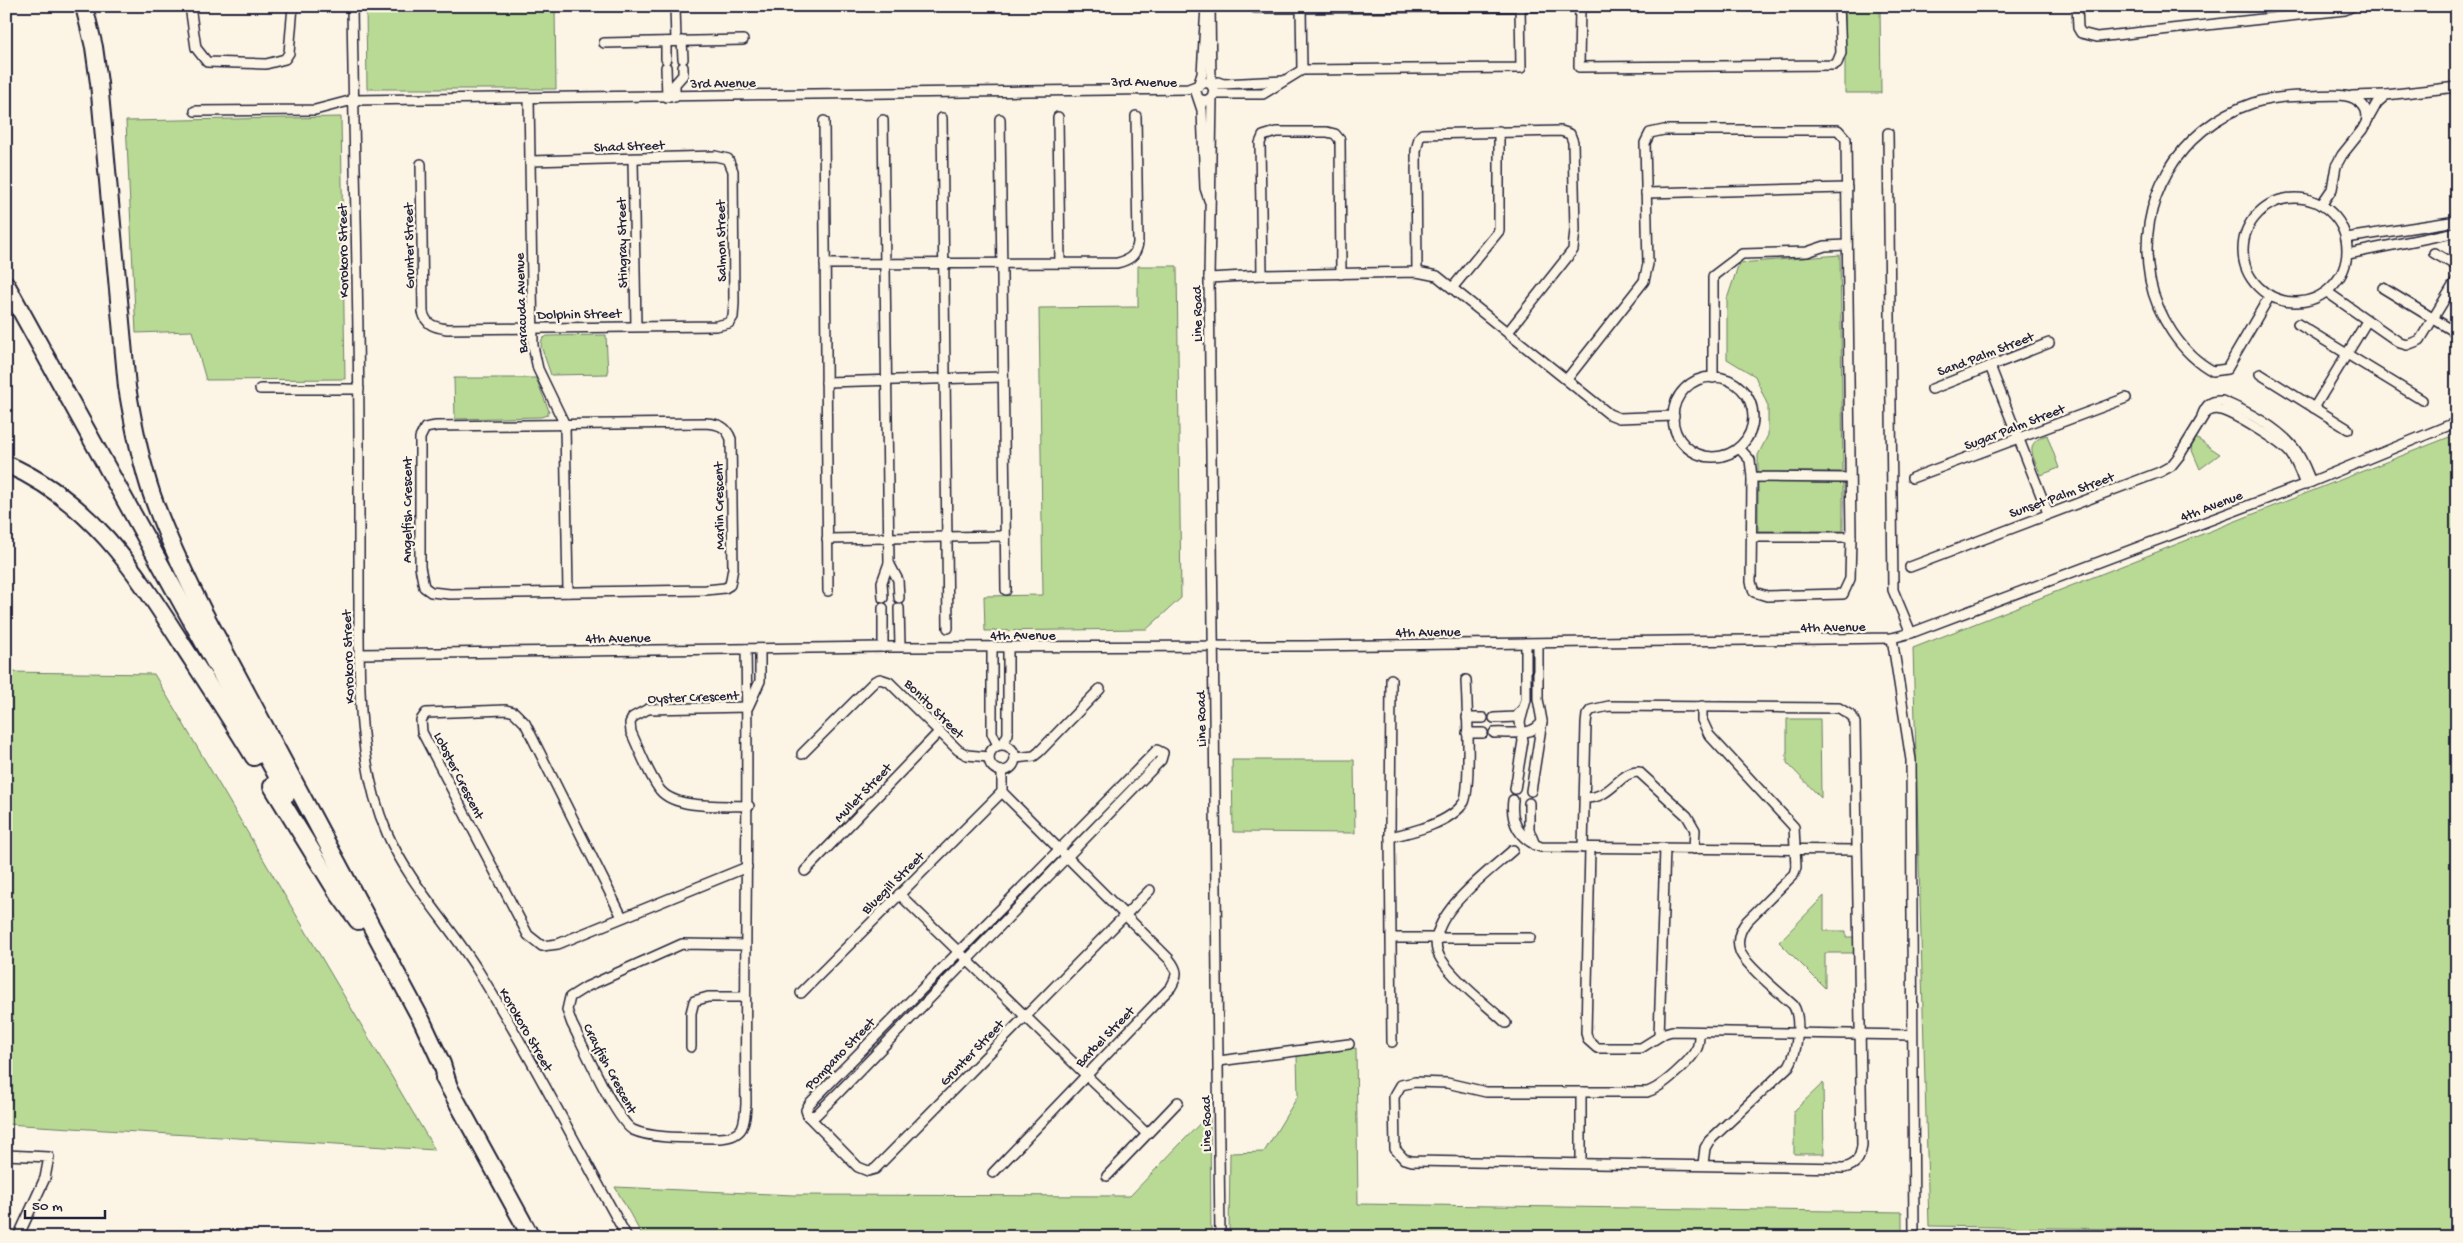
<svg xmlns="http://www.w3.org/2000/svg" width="2463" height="1243" viewBox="0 0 2463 1243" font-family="'Gochi Hand',sans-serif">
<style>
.green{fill:#b9da94;stroke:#6e7e68}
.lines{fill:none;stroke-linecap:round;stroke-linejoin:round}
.street-casing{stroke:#22223b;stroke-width:12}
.highway-casing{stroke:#22223b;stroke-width:20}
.street{stroke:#fcf5e5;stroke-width:9}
.highway{stroke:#fcf5e5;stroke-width:16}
.labels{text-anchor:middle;stroke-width:4.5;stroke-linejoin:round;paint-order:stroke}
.street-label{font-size:14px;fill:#22223b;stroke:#fcf5e5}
</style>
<rect width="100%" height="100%" fill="#fcf5e5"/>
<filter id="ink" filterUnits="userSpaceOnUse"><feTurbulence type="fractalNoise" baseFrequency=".02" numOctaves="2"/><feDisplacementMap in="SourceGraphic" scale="10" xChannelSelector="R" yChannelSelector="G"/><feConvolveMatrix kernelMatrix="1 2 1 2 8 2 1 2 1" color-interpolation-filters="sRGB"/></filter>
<g filter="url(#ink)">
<g class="green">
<path d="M 366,6 L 555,6 L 556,89 L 367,89 Z"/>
<path d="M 1845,6 L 1880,6 L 1881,93 L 1845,93 Z"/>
<path d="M 341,117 L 345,379 L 206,380 L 192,331 L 136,333 L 126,121 Z"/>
<path d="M 1840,255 L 1843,472 L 1758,472 L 1758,455 L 1768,435 L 1768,406 L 1755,376 L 1727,359 L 1727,299 L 1739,263 Z"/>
<path d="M 1138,266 L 1177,266 L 1181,598 L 1147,629 L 985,631 L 984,596 L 1043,595 L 1039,308 L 1138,307 Z"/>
<path d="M 606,335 L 608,374 L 551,375 L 541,346 L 542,339 L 547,336 Z"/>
<path d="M 454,378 L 536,378 L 549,411 L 547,415 L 541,417 L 455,419 Z"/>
<path d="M 2457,434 L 2457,1234 L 1929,1226 L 1913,648 Z"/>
<path d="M 2047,435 L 2059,468 L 2041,475 C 2034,458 2022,443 2047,435 Z"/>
<path d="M 2196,438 L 2220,454 L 2200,469 L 2191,448 Z"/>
<path d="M 1758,482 L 1843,483 L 1843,531 L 1758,531 Z"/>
<path d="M 6,672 L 154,674 L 435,1150 L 6,1124 Z"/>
<path d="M 1787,719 L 1820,719 L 1821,798 L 1787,763 Z"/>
<path d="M 1232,760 L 1354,760 L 1355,833 L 1233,832 Z"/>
<path d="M 1824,896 L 1824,931 L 1846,931 L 1846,937 L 1854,937 L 1854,953 L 1825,953 L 1825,988 L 1779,942 Z"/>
<path d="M 1356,1048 L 1358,1204 L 1902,1212 L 1902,1237 L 1413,1237 L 1229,1234 L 1230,1153 L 1264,1152 L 1298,1096 L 1297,1056 Z"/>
<path d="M 1823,1083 L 1824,1154 L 1794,1154 L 1794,1111 Z"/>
<path d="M 1210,1113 L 1211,1237 L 643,1237 L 615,1187 L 793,1195 L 1130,1196 Z"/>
</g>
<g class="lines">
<defs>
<g id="street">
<path d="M 190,6 L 196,48 L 207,62 L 266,64 L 285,59 L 289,53 L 293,6"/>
<path d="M 352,6 C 354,154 359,302 359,450 C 359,503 359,555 359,607 C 359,681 357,764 387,833 C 409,883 448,923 477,969 C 531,1056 577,1147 627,1237"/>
<path d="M 675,6 L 676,41"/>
<path d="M 1210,6 L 1211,84 L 1223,84"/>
<path d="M 1255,6 L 1255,8 L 1610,6"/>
<path d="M 1580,6 L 1579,67 L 1834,65 L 1837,63 L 1841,53 L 1839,6"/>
<path d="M 2077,6 L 2078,28 L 2081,33 L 2097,37 L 2345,10 L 2353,6"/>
<path d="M 1301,8 L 1302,70"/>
<path d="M 682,41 L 683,59"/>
<path d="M 666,42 L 666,59"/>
<path d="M 604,43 L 743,40"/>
<path d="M 666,67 L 667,97"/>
<path d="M 1218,82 L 1223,84 L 1283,81"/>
<path d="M 1199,83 L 1202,74 L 1206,6"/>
<path d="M 1214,94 L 1263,94 L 1302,70 L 1521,68 L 1520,6"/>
<path d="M 2352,96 L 2386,95"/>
<path d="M 675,97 L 675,84 L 683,75 L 683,67"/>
<path d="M 1212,97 L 1209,278 L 1220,1237"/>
<path d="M 529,98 L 533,346 L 538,369 L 565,425 L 568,592"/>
<path d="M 1199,99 L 1206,101 L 1212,97 L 1214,90 L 1211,84 L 1203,82 L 1195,89 L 1202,110 L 1205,188 L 1209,200"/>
<path d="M 195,111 L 315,110 L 353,100 L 1188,89 L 1196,86"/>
<path d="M 1058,117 L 1060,263"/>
<path d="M 942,118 L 948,628"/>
<path d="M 1000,119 L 1006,590"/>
<path d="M 824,121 L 828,591"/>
<path d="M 1888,133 L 1893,590 L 1911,633"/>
<path d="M 633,159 L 636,326"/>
<path d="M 421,164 L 423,312 C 426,325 434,327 447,329 L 716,326 L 729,323 L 733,317 L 734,303 L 733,171 L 728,159 L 715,156 L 530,161"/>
<path d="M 2456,171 L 2457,171"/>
<path d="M 1646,193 L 1847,188"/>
<circle cx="2295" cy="250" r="52"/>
<path d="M 2321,205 L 2332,189 L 2336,166 L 2342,155 L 2362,130 L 2377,103 L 2386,95 L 2457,87"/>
<path d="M 2346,238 L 2457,221"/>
<path d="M 2434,253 L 2457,266"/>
<path d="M 2348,254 L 2457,232"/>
<path d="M 825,264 L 1117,263 C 1129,260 1136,256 1138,243 L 1136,116"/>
<path d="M 1417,272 L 1416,151 L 1419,138 L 1422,134 L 1561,131 L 1570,134 L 1573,142 L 1575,230 L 1573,250 L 1508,332"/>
<path d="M 1262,275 L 1260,143 L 1263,136 L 1276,132 L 1327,132 L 1335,134 L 1340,140 L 1341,274"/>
<path d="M 1209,278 L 1262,275 L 1417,272 L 1437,276 L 1609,414 L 1619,418 L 1674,416"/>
<path d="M 1453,287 L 1499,231 L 1499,131"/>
<path d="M 2383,288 L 2457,333"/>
<path d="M 2327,292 L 2400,343 L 2407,345 L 2420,340 L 2457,279"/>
<path d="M 2269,297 L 2227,369 L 2213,371 C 2181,354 2157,315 2150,280 C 2135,202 2178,128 2253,103 C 2271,97 2291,96 2310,96 C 2323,96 2347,92 2358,101 C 2367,107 2368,114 2366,124"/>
<path d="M 2298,324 L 2422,400"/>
<path d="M 1990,366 L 2048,513"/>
<path d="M 2260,374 L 2348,429"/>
<circle cx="1713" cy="417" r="40"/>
<path d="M 1713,378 L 1713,276 L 1742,254 L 1807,252 L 1825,246 L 1847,245"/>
<path d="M 1567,379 L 1644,281 L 1648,264 L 1645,143 L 1650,133 L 1664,130 L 1838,130 L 1846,139 L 1851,537 L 1850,579 L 1843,594 L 1767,596 L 1754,592 L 1751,582 L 1752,477"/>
<path d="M 826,382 L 1003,377"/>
<path d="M 260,389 L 359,389"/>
<path d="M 1932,389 L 2049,343"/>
<path d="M 2314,408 L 2367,321"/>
<path d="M 2202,416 C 2206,405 2211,400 2222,401 C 2246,411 2277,427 2294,448 C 2302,458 2306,470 2311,482"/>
<path d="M 705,423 C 719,424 726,426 731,439 L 733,568 L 730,585 L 725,588 L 706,590 L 450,594 L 431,592 L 424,587 L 420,567 L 420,438 L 425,428 L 436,426 Z"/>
<path d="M 1739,448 L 1750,460 L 1752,477 L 1849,478"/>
<path d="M 1912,478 L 2126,398"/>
<path d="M 1752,537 L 1851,537"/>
<path d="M 827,539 L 1005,536"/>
<path d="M 889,563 L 898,580 L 899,598"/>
<path d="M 1910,567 L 2160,472 L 2171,466 L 2179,456 L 2206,412 C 2212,410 2215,408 2221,410 C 2235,414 2281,442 2290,453 C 2297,462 2301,474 2305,485"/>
<path d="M 883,598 L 882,582 L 889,563 L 883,120"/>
<path d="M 899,608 L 900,646"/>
<path d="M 1892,638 L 1911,760 L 1914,1237"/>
<path d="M 883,647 L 883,608"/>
<path d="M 992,647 L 992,733 L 998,745"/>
<path d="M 359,654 L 883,647 L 1307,646 L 1892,638 L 1911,633 L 2311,482 L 2457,422"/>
<path d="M 1391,679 L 1390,837 L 1392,1042"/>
<path d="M 749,705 L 760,681 L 760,649"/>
<path d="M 1702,706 L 1702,720 L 1709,735 L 1794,827 L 1796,867 L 1794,874 L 1747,921 C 1740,930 1736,940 1740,951 C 1744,964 1781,994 1793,1005 C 1802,1018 1797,1053 1789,1066 L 1709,1141 L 1705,1148 L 1703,1164"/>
<path d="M 748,707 L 648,709 L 633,717 L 630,723 L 631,732 C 640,751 648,774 660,790 C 676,810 725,805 749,806"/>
<path d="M 1467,718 L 1483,718"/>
<path d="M 1494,718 L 1516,717 L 1522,710"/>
<path d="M 1467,733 L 1483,733"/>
<path d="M 1494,733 C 1510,732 1532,737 1542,722"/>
<path d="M 1003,744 L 1008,734 L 1008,648"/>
<circle cx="1002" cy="758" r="13"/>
<path d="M 1157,750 L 1163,753 L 1161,760 L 839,1092 L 816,1115 L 808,1116 L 806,1110 L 810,1103 Z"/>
<path d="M 802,754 L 875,681 L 880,679 L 889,682 L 958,750 L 967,755 L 989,757"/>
<path d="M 1015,758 L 1034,756 L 1039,752 L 1100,689"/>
<path d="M 1515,789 L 1523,741 L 1520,722 L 1526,700 L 1526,644"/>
<path d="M 1531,791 L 1542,721 L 1538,699 L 1538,644"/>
<path d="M 1585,798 C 1613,798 1619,771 1639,772 L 1687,816 L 1695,830 L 1694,849"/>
<path d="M 1513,800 C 1510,822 1520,840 1541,847 L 1856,850"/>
<path d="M 1529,803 L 1529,830 L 1535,845"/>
<path d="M 1390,837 C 1412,832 1451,823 1464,802 C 1471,788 1467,700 1466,680"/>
<path d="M 1583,848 L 1586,724 L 1587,715 L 1591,710 L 1609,706 L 1839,708 L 1852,716 L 1855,723 L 1862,1146 C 1860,1158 1857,1165 1844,1168 L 1412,1161 L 1404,1159 L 1395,1149 L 1394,1097 L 1401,1085 L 1415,1082 L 1447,1083 L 1486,1092 L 1647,1092 C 1661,1088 1691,1061 1697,1048 C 1699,1044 1699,1038 1699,1033"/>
<path d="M 1590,848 L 1586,1033 L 1588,1040 L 1597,1048 L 1641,1048 L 1665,1033 L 1672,1031 L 1912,1035"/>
<path d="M 805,871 L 939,732"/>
<path d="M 899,894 L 1147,1134"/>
<path d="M 622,917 L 525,723 L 514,712 L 506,710 L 426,713 L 421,720 L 422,732 L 528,935 L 542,946 L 558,944 L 747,867"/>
<path d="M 1392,938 L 1530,938"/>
<path d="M 745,945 L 682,944 L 586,987 L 570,997 L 567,1010 L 572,1024 C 583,1045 616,1121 633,1130 C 655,1140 696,1137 720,1138 C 744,1137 745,1124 746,1104 C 744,952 749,800 746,649"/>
<path d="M 801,993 L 1002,792"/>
<path d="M 1506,1023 C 1487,1005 1455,981 1441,959 C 1417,922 1489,872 1513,850"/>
<path d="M 1659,1036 L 1665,848"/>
<path d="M 691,1047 L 691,1013 L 694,1001 L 708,997 L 745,997"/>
<path d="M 1219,1061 L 1349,1044"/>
<path d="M 808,1116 L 858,1167 L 868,1171 L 875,1169 L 1150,890"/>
<path d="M 6,1155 L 49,1157 L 45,1178 L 18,1237"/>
<path d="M 1581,1163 L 1581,1092"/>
<path d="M 993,1173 L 1171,987 C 1178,975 1178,970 1169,959 L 1002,792 L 1002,771"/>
<path d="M 1107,1176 L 1178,1102"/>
</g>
<g id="highway">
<path d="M 84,6 L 94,47 L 99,83 L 127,387 C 133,423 140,460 152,495 C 166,536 185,575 204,613 L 422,1021 L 442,1064 L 449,1087"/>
<path d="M 6,284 L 287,794"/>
<path d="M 6,464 C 91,501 134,569 182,644 C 206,681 231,719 254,757"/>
<path d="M 272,786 L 337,892 L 358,921"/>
<path d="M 444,1078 L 531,1237"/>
</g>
</defs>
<use href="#street" class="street-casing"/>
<use href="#highway" class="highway-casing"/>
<use href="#street" class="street"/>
<use href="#highway" class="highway"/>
</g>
</g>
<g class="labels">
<g class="street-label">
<text x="1144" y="86">3rd Avenue</text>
<text transform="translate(723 82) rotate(-1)" y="5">3rd Avenue</text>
<text transform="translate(629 145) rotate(-2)" y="5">Shad Street</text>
<text transform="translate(720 241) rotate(-91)" y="5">Salmon Street</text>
<text transform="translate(621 243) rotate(-91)" y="5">Stingray Street</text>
<text transform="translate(408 246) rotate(-91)" y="5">Grunter Street</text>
<text transform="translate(342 251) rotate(-91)" y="5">Korokoro Street</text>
<text transform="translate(520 303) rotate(-92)" y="5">Baracuda Avenue</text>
<text transform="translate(579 313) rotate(-1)" y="5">Dolphin Street</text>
<text transform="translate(1196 314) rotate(-90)" y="5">Line Road</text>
<text transform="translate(1985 353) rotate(-21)" y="5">Sand Palm Street</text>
<text transform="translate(2014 426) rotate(-21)" y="5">Sugar Palm Street</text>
<text transform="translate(2061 494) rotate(-20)" y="5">Sunset Palm Street</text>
<text transform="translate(2211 505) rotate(-21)" y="5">4th Avenue</text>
<text transform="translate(718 506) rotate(-91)" y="5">Marlin Crescent</text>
<text transform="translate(406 510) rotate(-90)" y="5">Angelfish Crescent</text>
<text transform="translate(1833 626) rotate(-1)" y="5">4th Avenue</text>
<text transform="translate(1428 631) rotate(-1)" y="5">4th Avenue</text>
<text x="1023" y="639">4th Avenue</text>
<text transform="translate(618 637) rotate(-1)" y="5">4th Avenue</text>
<text transform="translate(347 657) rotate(-92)" y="5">Korokoro Street</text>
<text transform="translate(693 696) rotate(-2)" y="5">Oyster Crescent</text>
<text transform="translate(935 708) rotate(45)" y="5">Bonito Street</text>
<text transform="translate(1200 719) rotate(-91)" y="5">Line Road</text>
<text transform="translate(460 775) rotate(63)" y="5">Lobster Crescent</text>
<text transform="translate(862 792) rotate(-46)" y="5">Mullet Street</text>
<text transform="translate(892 882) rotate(-45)" y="5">Bluegill Street</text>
<text transform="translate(527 1029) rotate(60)" y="5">Korokoro Street</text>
<text transform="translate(1104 1036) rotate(-46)" y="5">Barbel Street</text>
<text transform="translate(971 1052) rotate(-46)" y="5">Grunter Street</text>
<text transform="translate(839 1053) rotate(-46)" y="5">Pompano Street</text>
<text transform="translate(611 1068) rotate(62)" y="5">Crayfish Crescent</text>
<text transform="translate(1205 1124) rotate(-90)" y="5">Line Road</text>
</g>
</g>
<rect width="2463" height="1243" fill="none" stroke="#fcf5e5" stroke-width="25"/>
<rect x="12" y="12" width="2438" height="1218" fill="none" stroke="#22223b" stroke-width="2" filter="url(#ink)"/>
<path d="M25 1210v8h80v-8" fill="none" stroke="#22223b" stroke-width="2.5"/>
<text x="32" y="1210" font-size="15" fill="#22223b" stroke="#fcf5e5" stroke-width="4" paint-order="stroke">50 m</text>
</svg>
